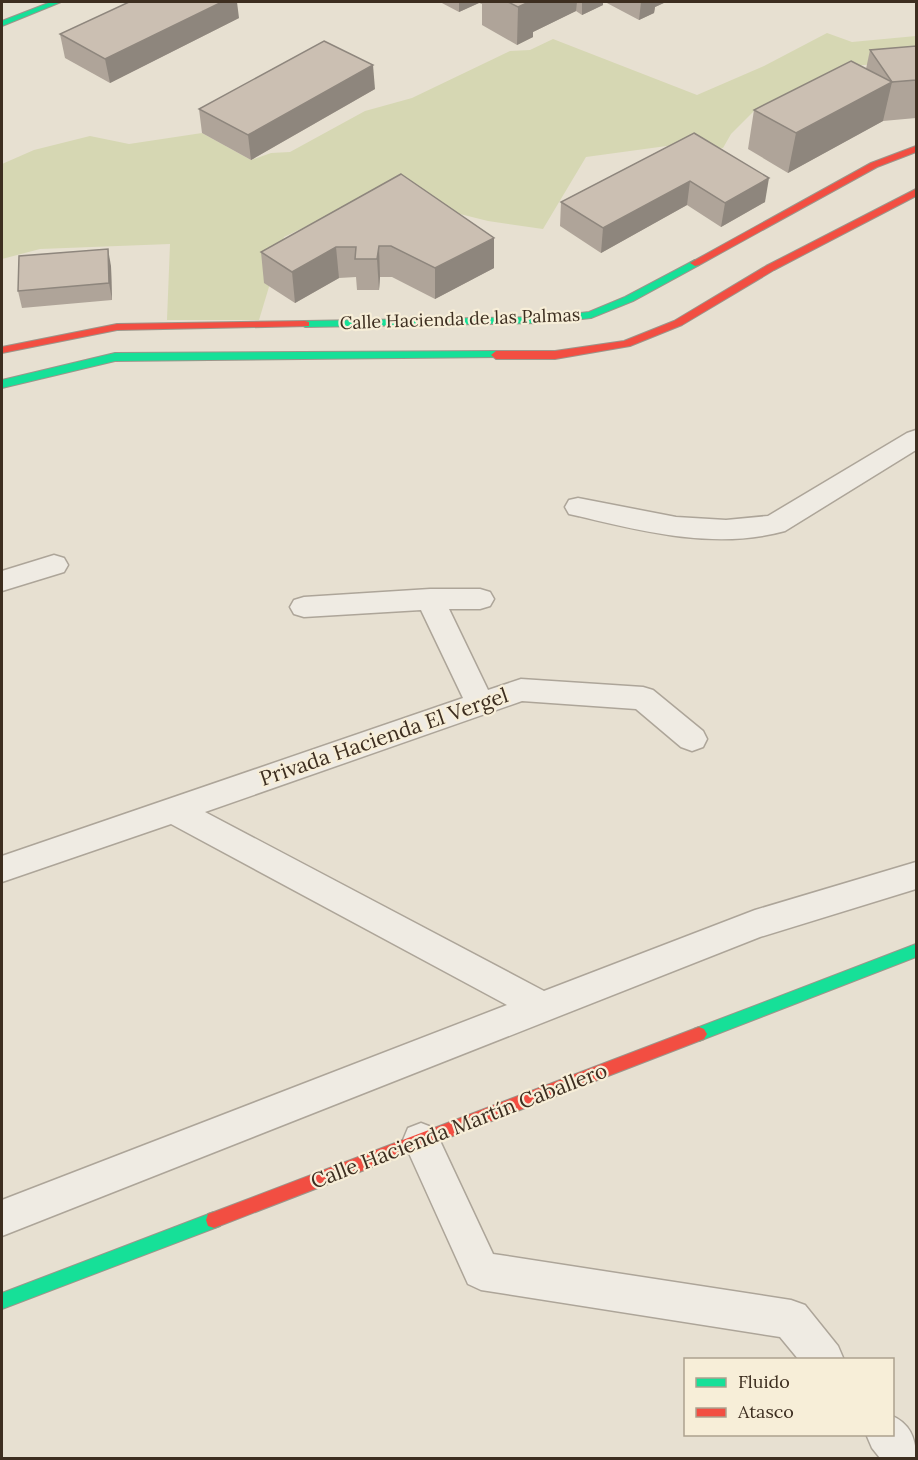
<svg xmlns="http://www.w3.org/2000/svg" width="918" height="1460" viewBox="0 0 918 1460" font-family="Lora,serif">
<style>
.green{fill:#d6d7b3}
.lines{fill:none;stroke-linecap:round;stroke-linejoin:round}
.street-casing{stroke:#ada599;stroke-width:3}
.fast-casing{stroke:#9c958a;stroke-width:2}
.jam-casing{stroke:#9c958a;stroke-width:2}
.street{fill:#efebe3;fill-rule:evenodd}
.fast{fill:#16e098;fill-rule:evenodd}
.jam{fill:#f24e42;fill-rule:evenodd}
.wall{fill:#afa499}
.shaded-wall{fill:#8e867d}
.building{fill:#cbbfb2;stroke:#8e867d;stroke-width:1.5}
.labels{text-anchor:middle;stroke-width:4.5;stroke-linejoin:round;paint-order:stroke}
.far-street-label{font-size:18px;fill:#3d2e20;stroke:#f7eed8}
.street-label{font-size:21px;fill:#3d2e20;stroke:#f7eed8}
</style>
<rect width="100%" height="100%" fill="#e7e0d1"/>
<path class="green" d="M 827,33 L 852,42 L 916,36 L 916,61 L 851,66 L 807,91 L 754,111 L 731,134 L 723,148 L 674,145 L 586,157 L 543,229 L 488,221 L 408,201 L 355,203 L 284,237 L 259,320 L 167,320 L 170,244 L 40,249 L 2,259 L 2,164 L 34,150 L 90,136 L 129,144 L 202,133 L 251,160 L 271,153 L 290,152 L 365,111 L 412,98 L 510,51 L 530,50 L 553,39 L 697,95 L 764,66 Z"/>
<g class="lines">
<defs>
<g id="street">
<path d="M 916,430 L 916,450 L 785,531 C 717,550 644,532 578,516 L 569,514 L 565,507 L 569,500 L 578,498 L 676,517 L 726,520 L 768,516 L 907,433 Z"/>
<path d="M 54,555 L 64,558 L 68,565 L 64,572 L 2,591 L 2,571 Z"/>
<path d="M 430,589 L 480,589 L 490,592 L 494,599 L 490,606 L 480,609 L 449,609 L 488,690 L 521,679 L 643,687 L 653,690 L 703,731 L 707,739 L 703,747 L 692,751 L 681,747 L 636,709 L 522,701 L 205,812 L 544,991 L 755,910 L 916,862 L 916,889 L 760,937 L 2,1236 L 2,1200 L 507,1005 L 171,824 L 2,882 L 2,856 L 463,698 L 421,610 L 304,617 L 294,614 L 290,607 L 294,600 L 304,597 Z"/>
<path d="M 421,1123 L 434,1128 L 493,1254 L 791,1300 L 805,1305 L 838,1346 L 844,1360 L 799,1360 L 780,1337 L 481,1290 L 468,1284 L 403,1140 L 408,1128 Z"/>
<path d="M 892,1416 C 911,1424 916,1440 916,1458 L 880,1458 L 872,1448 L 866,1434 L 892,1434 Z"/>
</g>
<g id="fast">
<path d="M 51,2 L 61,2 L 2,26 L 2,21 Z"/>
<path d="M 695,260 L 700,263 L 699,265 L 633,301 L 591,318 L 545,323 L 305,327 L 300,324 L 305,321 L 545,317 L 589,312 L 625,297 Z"/>
<path d="M 496,351 L 501,355 L 500,357 L 115,361 L 2,388 L 2,380 L 115,353 Z"/>
<path d="M 916,944 L 916,957 L 699,1041 L 694,1039 L 691,1034 L 694,1029 Z"/>
<path d="M 214,1212 L 220,1214 L 222,1220 L 220,1226 L 2,1309 L 2,1293 Z"/>
</g>
<g id="jam">
<path d="M 916,146 L 916,152 L 877,167 L 699,265 L 695,266 L 690,263 L 871,163 Z"/>
<path d="M 916,189 L 916,196 L 774,270 L 682,325 L 630,346 L 555,359 L 496,359 L 491,355 L 496,351 L 555,351 L 624,341 L 674,321 L 766,266 Z"/>
<path d="M 305,321 L 309,322 L 309,326 L 117,330 L 2,353 L 2,347 L 117,324 Z"/>
<path d="M 699,1027 L 704,1029 L 707,1034 L 704,1039 L 214,1228 L 208,1226 L 206,1220 L 208,1214 L 214,1212 Z"/>
</g>
</defs>
<use href="#street" class="street-casing"/>
<use href="#fast" class="fast-casing"/>
<use href="#jam" class="jam-casing"/>
<use href="#street" class="street"/>
<use href="#fast" class="fast"/>
<use href="#jam" class="jam"/>
</g>
<g class="wall">
<path d="M 440,2 L 603,2 L 603,5 L 582,15 L 576,11 L 533,32 L 533,37 L 517,45 L 482,25 L 482,4 L 479,3 L 459,12 Z"/>
<path d="M 605,2 L 666,2 L 655,7 L 654,13 L 639,20 Z"/>
<path d="M 239,18 L 110,83 L 65,58 L 60,34 Z"/>
<path d="M 916,46 L 916,118 L 883,121 L 788,173 L 748,149 L 754,110 L 866,69 L 870,50 Z"/>
<path d="M 375,89 L 251,160 L 202,133 L 199,109 Z"/>
<path d="M 694,133 L 765,202 L 721,227 L 687,205 L 601,253 L 560,226 L 561,202 Z"/>
<path d="M 401,174 L 494,268 L 435,299 L 392,277 L 380,277 L 379,290 L 357,290 L 356,277 L 339,278 L 295,303 L 264,283 L 261,252 Z"/>
<path d="M 111,266 L 112,300 L 22,308 L 18,291 Z"/>
</g>
<g class="shaded-wall">
<path d="M 222,2 L 237,2 L 239,18 L 110,83 L 105,59 Z"/>
<path d="M 459,2 L 479,2 L 479,3 L 459,12 Z"/>
<path d="M 529,2 L 577,2 L 576,11 L 533,32 L 533,37 L 517,45 L 518,7 Z"/>
<path d="M 582,2 L 603,2 L 603,5 L 582,15 Z"/>
<path d="M 641,2 L 666,2 L 655,7 L 654,13 L 639,20 Z"/>
<path d="M 373,65 L 375,89 L 251,160 L 248,135 Z"/>
<path d="M 892,82 L 883,121 L 788,173 L 796,133 Z"/>
<path d="M 769,178 L 765,202 L 721,227 L 725,203 Z"/>
<path d="M 690,181 L 687,205 L 601,253 L 603,228 Z"/>
<path d="M 494,238 L 494,268 L 435,299 L 435,268 Z"/>
<path d="M 379,246 L 380,277 L 379,290 L 377,259 Z"/>
<path d="M 336,247 L 339,278 L 295,303 L 292,272 Z"/>
<path d="M 108,249 L 111,266 L 112,300 L 109,283 Z"/>
</g>
<g class="building">
<path d="M 129,2 L 222,2 L 105,59 L 60,34 Z"/>
<path d="M 508,2 L 529,2 L 518,7 Z"/>
<path d="M 324,41 L 373,65 L 248,135 L 199,109 Z"/>
<path d="M 916,46 L 916,80 L 892,82 L 870,50 Z"/>
<path d="M 851,61 L 892,82 L 796,133 L 754,110 Z"/>
<path d="M 694,133 L 769,178 L 725,203 L 690,181 L 603,228 L 561,202 Z"/>
<path d="M 401,174 L 494,238 L 435,268 L 391,246 L 379,246 L 377,259 L 355,259 L 356,247 L 336,247 L 292,272 L 261,252 Z"/>
<path d="M 108,249 L 109,283 L 18,291 L 19,256 Z"/>
</g>
<g class="labels">
<g class="far-street-label">
<text transform="translate(460 319) rotate(-2)" y="6">Calle Hacienda de las Palmas</text>
</g>
<g class="street-label">
<text transform="translate(384 737) rotate(-19)" y="7">Privada Hacienda El Vergel</text>
<text transform="translate(459 1126) rotate(-21)" y="7">Calle Hacienda Martín Caballero</text>
</g>
</g>
<rect width="918" height="1460" fill="none" stroke="#3d2e20" stroke-width="6"/>
<rect x="684" y="1358" width="210" height="78" fill="#f7eed8" stroke="#ada18e" stroke-width="1.5"/>
<rect x="696" y="1378" width="30" height="9" fill="#16e098" stroke="#ada18e" stroke-width="1.5"/>
<text x="738" y="1388" font-size="18" fill="#3d2e20">Fluido</text>
<rect x="696" y="1408" width="30" height="9" fill="#f24e42" stroke="#ada18e" stroke-width="1.5"/>
<text x="738" y="1418" font-size="18" fill="#3d2e20">Atasco</text>
</svg>
